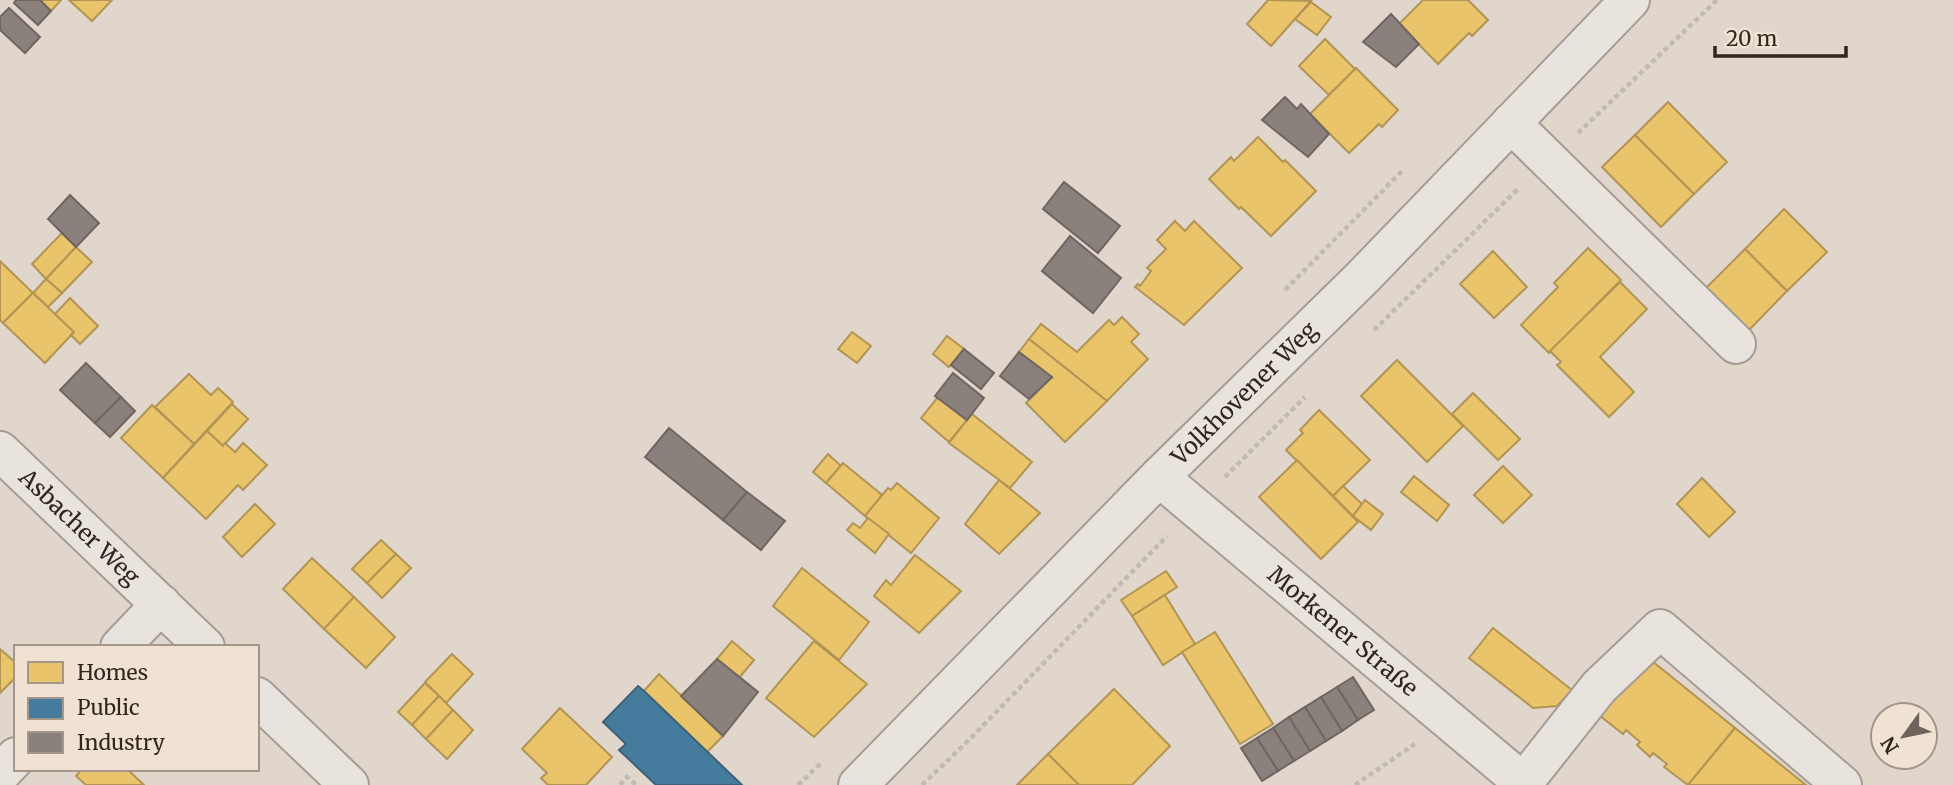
<svg xmlns="http://www.w3.org/2000/svg" width="1953" height="785" viewBox="0 0 1953 785" font-family="Merriweather,serif">
<style>
.homes{fill:#e9c46a;stroke:#b29454;stroke-width:2}
.public{fill:#457b9d;stroke:#3f6177;stroke-width:2}
.industry{fill:#8a817c;stroke:#706560;stroke-width:2}
.lines{fill:none;stroke-linecap:round;stroke-linejoin:round}
.minor-casing{stroke:#a59c95;stroke-width:42}
.path{stroke:#c1bab4;stroke-width:4.5;stroke-dasharray:5 3.5;stroke-linecap:butt}
.minor{stroke:#e8e3dd;stroke-width:38}
.labels{text-anchor:middle;stroke-width:7;stroke-linejoin:round;paint-order:stroke}
.street-label{font-size:23px;fill:#32251f;stroke:#f0e2d3}
</style>
<rect width="100%" height="100%" fill="#e0d6cc"/>
<g class="homes">
<path d="M 40,0 L 61,0 L 51,11 Z"/>
<path d="M 69,0 L 112,0 L 92,21 Z"/>
<path d="M 1268,0 L 1311,1 L 1271,46 L 1247,24 Z"/>
<path d="M 1423,0 L 1468,0 L 1488,20 L 1472,36 L 1469,33 L 1438,64 L 1399,24 Z"/>
<path d="M 1311,2 L 1331,17 L 1317,35 L 1295,19 Z"/>
<path d="M 1325,39 L 1355,69 L 1329,95 L 1299,66 Z"/>
<path d="M 1356,68 L 1398,110 L 1382,127 L 1379,124 L 1349,153 L 1310,114 Z"/>
<path d="M 1668,102 L 1727,162 L 1694,194 L 1635,135 Z"/>
<path d="M 1635,135 L 1694,194 L 1661,227 L 1602,167 Z"/>
<path d="M 1258,137 L 1283,162 L 1285,160 L 1316,191 L 1271,236 L 1241,207 L 1239,209 L 1209,179 L 1231,157 L 1234,161 Z"/>
<path d="M 1784,209 L 1827,252 L 1787,291 L 1745,249 Z"/>
<path d="M 1175,221 L 1185,231 L 1194,221 L 1242,268 L 1184,325 L 1135,287 L 1138,284 L 1140,286 L 1151,271 L 1147,268 L 1166,249 L 1157,240 Z"/>
<path d="M 62,233 L 76,247 L 46,279 L 32,264 Z"/>
<path d="M 76,247 L 92,262 L 62,293 L 46,279 Z"/>
<path d="M 1588,248 L 1621,280 L 1549,353 L 1521,325 L 1558,287 L 1554,283 Z"/>
<path d="M 1745,249 L 1787,291 L 1749,330 L 1706,288 Z"/>
<path d="M 1493,251 L 1527,287 L 1494,318 L 1460,284 Z"/>
<path d="M 0,261 L 33,293 L 3,323 L 0,320 Z"/>
<path d="M 46,279 L 62,293 L 48,307 L 33,293 Z"/>
<path d="M 1620,282 L 1647,309 L 1600,357 L 1634,392 L 1609,417 L 1557,365 L 1561,362 L 1550,351 Z"/>
<path d="M 33,293 L 74,332 L 45,363 L 3,323 Z"/>
<path d="M 70,298 L 98,326 L 80,344 L 71,335 L 74,332 L 55,314 Z"/>
<path d="M 1122,317 L 1139,334 L 1131,342 L 1148,359 L 1107,401 L 1029,339 L 1041,324 L 1077,352 L 1109,320 L 1114,325 Z"/>
<path d="M 852,332 L 871,346 L 857,363 L 838,349 Z"/>
<path d="M 947,336 L 964,349 L 949,367 L 933,354 Z"/>
<path d="M 1029,339 L 1107,401 L 1065,442 L 1026,403 L 1052,377 L 1019,352 Z"/>
<path d="M 1397,360 L 1463,426 L 1427,462 L 1361,396 Z"/>
<path d="M 189,374 L 211,395 L 218,388 L 233,402 L 194,444 L 155,407 Z"/>
<path d="M 1473,393 L 1520,439 L 1498,460 L 1452,414 Z"/>
<path d="M 938,397 L 967,420 L 949,442 L 921,418 Z"/>
<path d="M 232,404 L 248,419 L 223,446 L 207,431 Z"/>
<path d="M 152,405 L 194,444 L 163,478 L 121,438 Z"/>
<path d="M 1319,410 L 1370,460 L 1333,496 L 1286,450 L 1303,433 L 1300,430 Z"/>
<path d="M 972,414 L 1032,462 L 1010,488 L 949,443 Z"/>
<path d="M 207,431 L 223,446 L 225,443 L 235,452 L 243,443 L 267,465 L 243,490 L 238,485 L 206,519 L 163,478 Z"/>
<path d="M 828,454 L 841,466 L 826,483 L 813,472 Z"/>
<path d="M 1297,460 L 1358,522 L 1321,559 L 1259,497 Z"/>
<path d="M 843,463 L 882,495 L 865,516 L 826,483 Z"/>
<path d="M 1503,466 L 1532,495 L 1503,523 L 1474,495 Z"/>
<path d="M 1414,476 L 1449,505 L 1437,521 L 1401,492 Z"/>
<path d="M 1702,478 L 1735,512 L 1709,537 L 1677,504 Z"/>
<path d="M 999,480 L 1040,513 L 999,554 L 965,524 Z"/>
<path d="M 897,483 L 939,518 L 911,553 L 865,516 L 888,488 L 891,490 Z"/>
<path d="M 1343,486 L 1362,504 L 1353,516 L 1333,496 Z"/>
<path d="M 1365,500 L 1383,514 L 1371,530 L 1353,516 Z"/>
<path d="M 255,504 L 275,524 L 242,557 L 223,537 Z"/>
<path d="M 868,518 L 889,534 L 875,553 L 847,530 L 853,523 L 860,528 Z"/>
<path d="M 381,540 L 396,554 L 367,583 L 352,569 Z"/>
<path d="M 396,554 L 411,568 L 382,598 L 367,583 Z"/>
<path d="M 915,555 L 961,591 L 919,633 L 874,596 L 886,580 L 891,585 Z"/>
<path d="M 312,558 L 354,597 L 324,629 L 283,589 Z"/>
<path d="M 802,568 L 869,622 L 839,660 L 773,606 Z"/>
<path d="M 1166,571 L 1177,587 L 1132,616 L 1121,600 Z"/>
<path d="M 1165,595 L 1195,644 L 1163,665 L 1132,616 Z"/>
<path d="M 354,597 L 395,637 L 366,668 L 324,629 Z"/>
<path d="M 1493,628 L 1572,690 L 1557,706 L 1533,708 L 1469,658 Z"/>
<path d="M 1215,632 L 1273,724 L 1240,744 L 1182,652 Z"/>
<path d="M 732,641 L 754,660 L 739,678 L 717,659 Z"/>
<path d="M 814,641 L 867,684 L 814,737 L 766,698 Z"/>
<path d="M 0,649 L 16,663 L 16,677 L 0,693 Z"/>
<path d="M 452,654 L 473,674 L 446,703 L 425,682 Z"/>
<path d="M 1647,657 L 1735,728 L 1688,785 L 1664,767 L 1667,764 L 1653,753 L 1650,757 L 1637,745 L 1640,742 L 1626,730 L 1623,734 L 1599,715 Z"/>
<path d="M 659,674 L 723,736 L 707,752 L 644,691 Z"/>
<path d="M 425,683 L 439,696 L 412,725 L 398,712 Z"/>
<path d="M 1114,689 L 1170,746 L 1132,785 L 1079,785 L 1048,754 Z"/>
<path d="M 439,696 L 453,710 L 426,739 L 412,725 Z"/>
<path d="M 560,708 L 612,757 L 586,785 L 548,785 L 541,778 L 547,773 L 522,749 Z"/>
<path d="M 453,710 L 473,730 L 447,759 L 426,739 Z"/>
<path d="M 1735,728 L 1806,785 L 1688,785 Z"/>
<path d="M 1048,754 L 1079,785 L 1017,785 Z"/>
<path d="M 82,769 L 127,769 L 144,785 L 86,785 L 76,776 Z"/>
</g>
<path class="public" d="M 638,686 L 644,691 L 742,785 L 656,785 L 619,750 L 626,744 L 603,722 Z"/>
<g class="industry">
<path d="M 16,0 L 40,0 L 51,11 L 38,25 L 14,3 Z"/>
<path d="M 9,8 L 40,37 L 25,53 L 0,30 L 0,17 Z"/>
<path d="M 1391,14 L 1419,44 L 1396,67 L 1363,42 Z"/>
<path d="M 1285,97 L 1297,109 L 1301,104 L 1329,134 L 1308,157 L 1262,120 Z"/>
<path d="M 1064,182 L 1120,226 L 1098,253 L 1043,209 Z"/>
<path d="M 70,195 L 99,223 L 76,247 L 48,219 Z"/>
<path d="M 1070,236 L 1121,278 L 1093,313 L 1042,271 Z"/>
<path d="M 964,349 L 994,373 L 981,389 L 951,365 Z"/>
<path d="M 1019,352 L 1052,377 L 1029,399 L 1000,376 Z"/>
<path d="M 86,363 L 121,397 L 95,423 L 60,390 Z"/>
<path d="M 953,373 L 984,398 L 967,420 L 935,396 Z"/>
<path d="M 121,397 L 135,411 L 110,437 L 95,423 Z"/>
<path d="M 669,428 L 747,492 L 723,520 L 645,457 Z"/>
<path d="M 747,492 L 785,521 L 761,550 L 723,520 Z"/>
<path d="M 717,659 L 758,692 L 723,736 L 681,696 Z"/>
<path d="M 1353,677 L 1374,710 L 1358,720 L 1337,687 Z"/>
<path d="M 1337,687 L 1358,720 L 1342,731 L 1321,697 Z"/>
<path d="M 1321,697 L 1342,731 L 1326,741 L 1305,707 Z"/>
<path d="M 1305,707 L 1326,741 L 1310,751 L 1289,717 Z"/>
<path d="M 1289,717 L 1310,751 L 1294,761 L 1273,728 Z"/>
<path d="M 1273,728 L 1294,761 L 1278,771 L 1257,738 Z"/>
<path d="M 1257,738 L 1278,771 L 1262,781 L 1241,748 Z"/>
</g>
<g class="lines">
<defs>
<g id="minor">
<path d="M 1511,123 L 1736,344"/>
<path id="s1" d="M 0,451 L 205,647"/>
<path id="s2" d="M 1159,477 L 1526,785"/>
<path d="M 120,647 L 161,604"/>
<path d="M 257,697 L 349,785"/>
<path d="M 0,774 L 16,757"/>
<path d="M 1523,783 L 1599,687 L 1660,629 L 1842,785"/>
<path id="s3" d="M 858,785 L 1159,477 L 1363,277 L 1630,0"/>
</g>
</defs>
<use href="#minor" class="minor-casing"/>
<g class="path">
<path d="M 1578,133 L 1717,0"/>
<path d="M 1285,290 L 1404,169"/>
<path d="M 1374,330 L 1518,189"/>
<path d="M 1225,477 L 1305,397"/>
<path d="M 620,785 L 627,777 L 636,785"/>
<path d="M 798,785 L 821,763"/>
<path d="M 922,785 L 968,741 L 1167,536"/>
<path d="M 1355,785 L 1415,744"/>
</g>
<use href="#minor" class="minor"/>
</g>
<g class="labels">
<g class="street-label">
<text dy="8" stroke="none"><textPath href="#s3" startOffset="550">Volkhovener Weg</textPath></text>
<text dy="8" stroke="none"><textPath href="#s1" startOffset="110">Asbacher Weg</textPath></text>
<text dy="8" stroke="none"><textPath href="#s2" startOffset="240">Morkener Straße</textPath></text>
</g>
</g>
<rect x="14" y="645" width="245" height="126" fill="#f0e2d3" stroke="#a4968b" stroke-width="2"/>
<rect x="28" y="662" width="35" height="21" fill="#e9c46a" stroke="#a4968b" stroke-width="2"/>
<text x="77" y="680" font-size="21" fill="#32251f">Homes</text>
<rect x="28" y="698" width="35" height="21" fill="#457b9d" stroke="#a4968b" stroke-width="2"/>
<text x="77" y="715" font-size="21" fill="#32251f">Public</text>
<rect x="28" y="732" width="35" height="21" fill="#8a817c" stroke="#a4968b" stroke-width="2"/>
<text x="77" y="750" font-size="21" fill="#32251f">Industry</text>
<g transform="translate(1904 736) rotate(237)"><circle r="33" fill="#f0e2d3" stroke="#a4968b" stroke-width="2"/>
<path d="M0-5L12 26L0 18L-12 26Z" fill="#6f635c"/>
<text y="-10" font-size="19" font-weight="bold" text-anchor="middle" fill="#32251f">N</text>
</g>
<path d="M1715 46v10h131v-10" fill="none" stroke="#32251f" stroke-width="3.5"/>
<text x="1726" y="46" font-size="21" fill="#32251f" stroke="#f0e2d3" stroke-width="5" paint-order="stroke">20 m</text>
</svg>
